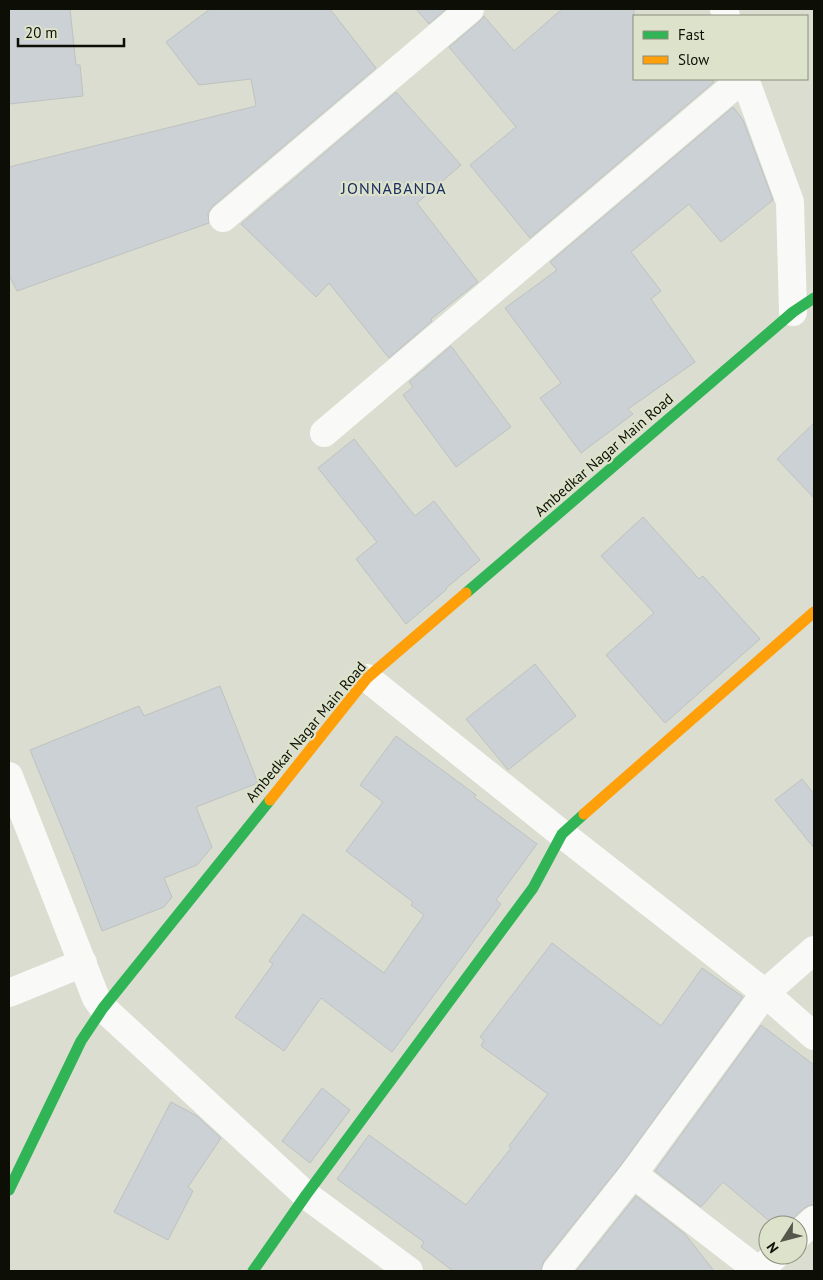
<svg xmlns="http://www.w3.org/2000/svg" width="823" height="1280" viewBox="0 0 823 1280" font-family="'PT Sans',sans-serif">
<style>
.building{fill:#cbd1d4;stroke:#bec2c0}
.lines{fill:none;stroke-linecap:round;stroke-linejoin:round}
.street{stroke:#f9faf8;stroke-width:28}
.fast{stroke:#30b455;stroke-width:11}
.slow{stroke:#ff9f0a;stroke-width:11}
.labels{text-anchor:middle;stroke-width:4.5;stroke-linejoin:round;paint-order:stroke}
.street-label{font-size:15px;fill:#0d0f07;stroke:#dde3ca}
.neighbourhood-label{font-size:16px;letter-spacing:1px;fill:#192c63;stroke:#dde3ca}
</style>
<rect width="100%" height="100%" fill="#daddd0"/>
<g class="building">
<path d="M 9,9 L 70,9 L 76,65 L 80,65 L 83,96 L 9,104 Z"/>
<path d="M 210,9 L 330,9 L 376,68 L 213,206 L 208,213 L 209,223 L 17,291 L 9,275 L 9,167 L 256,106 L 251,79 L 199,85 L 166,42 Z"/>
<path d="M 416,9 L 446,9 L 429,24 Z"/>
<path d="M 562,9 L 634,9 L 634,79 L 711,79 L 714,82 L 530,238 L 470,165 L 516,127 L 449,47 L 480,21 L 484,16 L 514,51 Z"/>
<path d="M 396,92 L 461,165 L 417,203 L 478,282 L 431,319 L 432,321 L 389,358 L 329,283 L 316,297 L 241,224 Z"/>
<path d="M 733,107 L 743,120 L 773,200 L 721,242 L 689,204 L 631,252 L 661,291 L 651,299 L 695,362 L 628,409 L 633,414 L 581,453 L 540,398 L 561,383 L 505,308 L 557,270 L 550,262 Z"/>
<path d="M 451,346 L 511,427 L 456,467 L 403,395 L 413,387 L 409,382 Z"/>
<path d="M 814,423 L 814,498 L 777,459 Z"/>
<path d="M 354,439 L 415,516 L 434,501 L 480,560 L 446,588 L 447,589 L 406,624 L 356,559 L 377,542 L 318,468 Z"/>
<path d="M 643,517 L 699,579 L 703,576 L 760,639 L 665,723 L 606,655 L 654,613 L 601,556 Z"/>
<path d="M 535,664 L 576,716 L 508,770 L 466,719 Z"/>
<path d="M 220,686 L 258,783 L 196,807 L 212,847 L 197,865 L 164,878 L 172,897 L 164,907 L 102,931 L 74,857 L 30,750 L 139,706 L 144,716 Z"/>
<path d="M 396,736 L 476,795 L 474,797 L 537,844 L 496,900 L 501,904 L 392,1052 L 321,998 L 284,1051 L 235,1017 L 273,964 L 269,961 L 303,914 L 384,973 L 424,915 L 411,905 L 413,902 L 346,851 L 383,802 L 360,785 Z"/>
<path d="M 802,779 L 814,794 L 814,848 L 775,800 Z"/>
<path d="M 552,943 L 661,1026 L 702,968 L 743,997 L 621,1165 L 544,1261 L 541,1271 L 453,1271 L 421,1247 L 424,1242 L 337,1179 L 369,1135 L 466,1205 L 511,1148 L 509,1146 L 548,1094 L 481,1046 L 484,1040 L 480,1037 Z"/>
<path d="M 761,1025 L 814,1065 L 814,1205 L 810,1205 L 803,1209 L 786,1225 L 774,1225 L 723,1182 L 701,1207 L 655,1171 Z"/>
<path d="M 322,1088 L 350,1110 L 310,1163 L 282,1141 Z"/>
<path d="M 171,1102 L 197,1116 L 221,1138 L 188,1187 L 193,1191 L 168,1240 L 114,1212 Z"/>
<path d="M 636,1196 L 685,1234 L 714,1271 L 576,1271 Z"/>
</g>
<g class="lines">
<g class="street">
<path d="M 724,9 L 726,16"/>
<path d="M 745,79 L 790,202 L 793,312"/>
<path d="M 223,218 L 470,9"/>
<path d="M 324,433 L 742,79"/>
<path d="M 367,678 L 562,834 L 765,993 L 814,1036"/>
<path d="M 9,776 L 96,998 L 103,1008 L 306,1195 L 409,1271"/>
<path d="M 9,993 L 83,963"/>
<path d="M 633,1174 L 759,1271 L 776,1255"/>
<path d="M 798,1235 L 814,1220"/>
<path d="M 556,1271 L 633,1174 L 765,993 L 814,950"/>
</g>
<g class="fast">
<path d="M 466,593 L 793,312 L 814,298"/>
<path d="M 9,1190 L 81,1041 L 103,1008 L 270,800"/>
<path d="M 253,1271 L 306,1195 L 533,888 L 562,834 L 584,814"/>
</g>
<g class="slow">
<path d="M 270,800 L 367,678 L 466,593"/>
<path d="M 584,814 L 814,612"/>
</g>
</g>
<g class="labels">
<g class="street-label">
<text transform="translate(604 455) rotate(-41)" y="5">Ambedkar Nagar Main Road</text>
<text transform="translate(306 732) rotate(-50)" y="5">Ambedkar Nagar Main Road</text>
</g>
<g class="neighbourhood-label">
<text x="394" y="194">JONNABANDA</text>
</g>
</g>
<rect width="823" height="1280" fill="none" stroke="#0d0f07" stroke-width="20"/>
<rect x="633" y="15" width="175" height="65" fill="#dde3ca" stroke="#8a8e7c"/>
<rect x="643" y="31" width="25" height="8" fill="#30b455" stroke="#8a8e7c"/>
<text x="678" y="40" font-size="15" fill="#0d0f07">Fast</text>
<rect x="643" y="56" width="25" height="8" fill="#ff9f0a" stroke="#8a8e7c"/>
<text x="678" y="65" font-size="15" fill="#0d0f07">Slow</text>
<g transform="translate(783 1240) rotate(234)"><circle r="24" fill="#dde3ca" stroke="#8a8e7c"/>
<path d="M0-4L9 19L0 12L-9 19Z" fill="#55574d"/>
<text y="-8" font-size="14" font-weight="bold" text-anchor="middle" fill="#0d0f07">N</text>
</g>
<path d="M18 38v8h106v-8" fill="none" stroke="#0d0f07" stroke-width="2.5"/>
<text x="25" y="38" font-size="15" fill="#0d0f07" stroke="#dde3ca" stroke-width="4" paint-order="stroke">20 m</text>
</svg>
